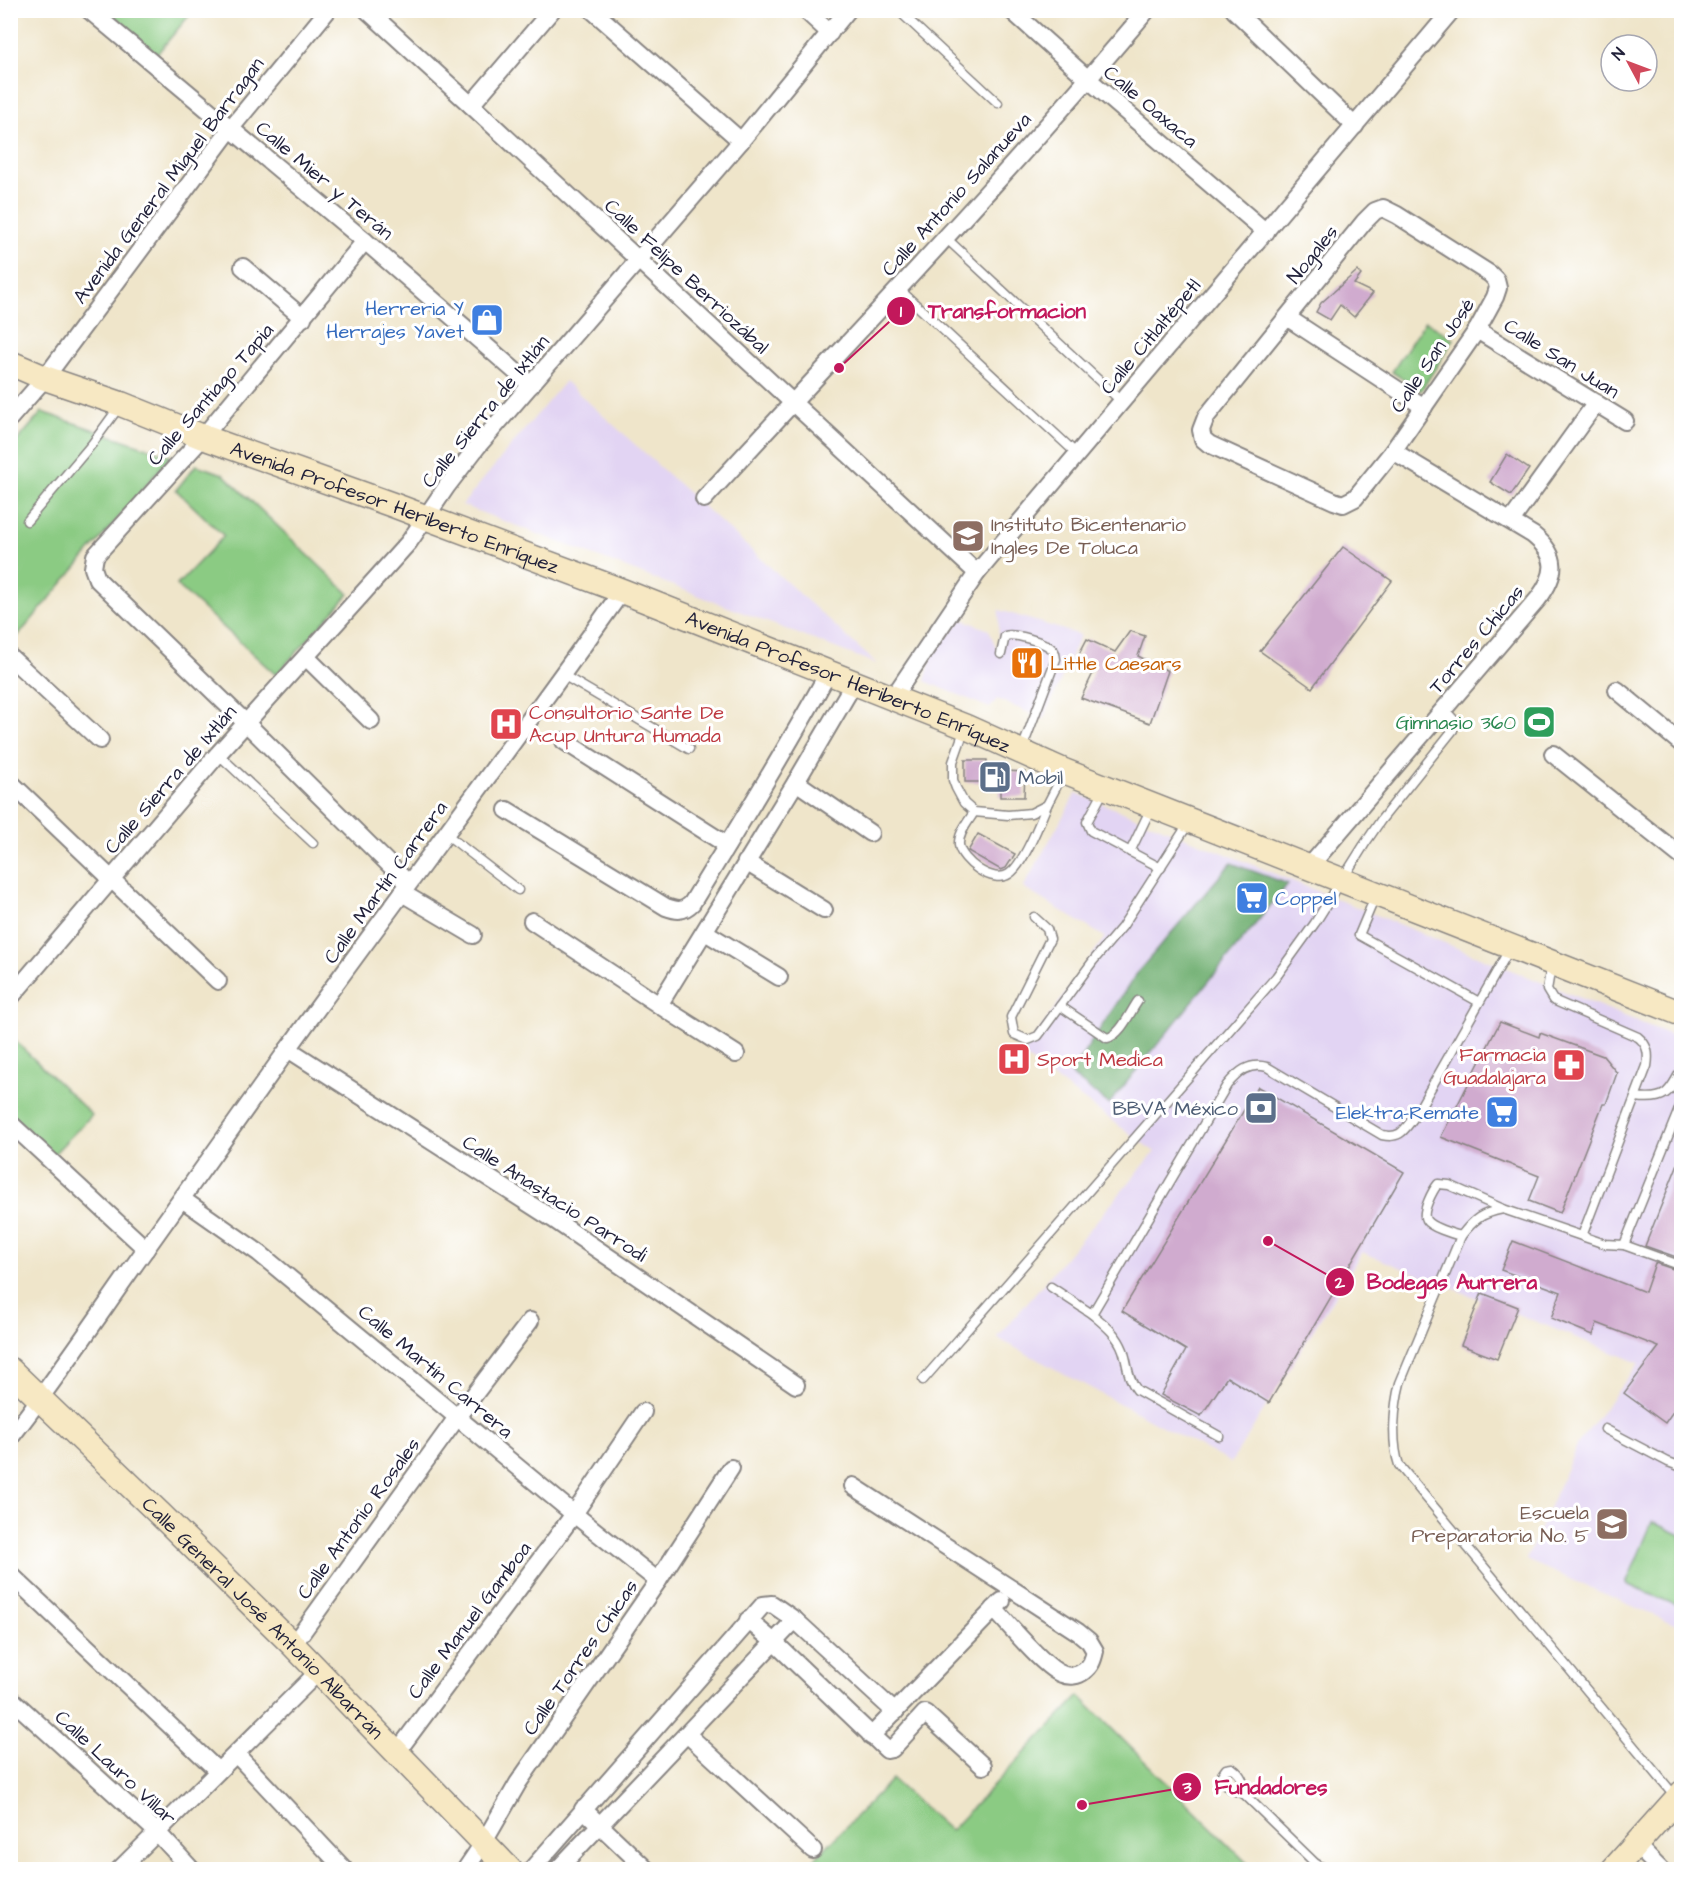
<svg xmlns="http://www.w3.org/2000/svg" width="1692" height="1880" viewBox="0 0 1692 1880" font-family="'Architects Daughter',sans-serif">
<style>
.built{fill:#e2d4f3}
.green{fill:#8bcb83;stroke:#56765f;stroke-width:1.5}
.forest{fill:#70af71;stroke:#496856;stroke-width:1.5}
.building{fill:#d0abcf}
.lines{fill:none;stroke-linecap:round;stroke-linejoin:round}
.lane-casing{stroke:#888482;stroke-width:11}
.street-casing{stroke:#888482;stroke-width:20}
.secondary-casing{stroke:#888482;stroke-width:27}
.lane{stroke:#fff;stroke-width:8}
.street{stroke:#fff;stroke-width:16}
.secondary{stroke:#f7e8c3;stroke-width:24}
.labels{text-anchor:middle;stroke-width:6;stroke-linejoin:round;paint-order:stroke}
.street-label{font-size:20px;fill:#22223b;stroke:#fff}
.shop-label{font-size:20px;fill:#366cbe;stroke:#fff;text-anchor:end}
.education-label{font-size:20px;fill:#785e54;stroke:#fff;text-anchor:start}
.food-label{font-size:20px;fill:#c56008;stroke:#fff;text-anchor:start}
.health-label{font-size:20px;fill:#be3a42;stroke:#fff;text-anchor:start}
.leisure-label{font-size:20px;fill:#27864d;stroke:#fff;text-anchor:end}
.service-label{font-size:20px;fill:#4e5e75;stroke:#fff;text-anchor:start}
.leader{fill:none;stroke:#c2185b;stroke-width:2}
.callout-dot{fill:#c2185b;stroke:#fff;stroke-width:2}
.mark-label{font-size:18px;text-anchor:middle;font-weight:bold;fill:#fff}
.callout-label{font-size:21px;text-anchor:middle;font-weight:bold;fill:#c2185b;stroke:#fff;stroke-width:6;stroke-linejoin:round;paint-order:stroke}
</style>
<rect width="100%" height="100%" fill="#fff"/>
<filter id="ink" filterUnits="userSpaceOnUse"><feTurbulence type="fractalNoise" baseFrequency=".0167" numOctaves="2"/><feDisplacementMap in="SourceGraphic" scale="12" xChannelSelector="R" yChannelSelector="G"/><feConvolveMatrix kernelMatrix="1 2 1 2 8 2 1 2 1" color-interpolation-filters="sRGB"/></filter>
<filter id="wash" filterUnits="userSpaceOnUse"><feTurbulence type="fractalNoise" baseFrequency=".008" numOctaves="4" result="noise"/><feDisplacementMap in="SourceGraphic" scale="24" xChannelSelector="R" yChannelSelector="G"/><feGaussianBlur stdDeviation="1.35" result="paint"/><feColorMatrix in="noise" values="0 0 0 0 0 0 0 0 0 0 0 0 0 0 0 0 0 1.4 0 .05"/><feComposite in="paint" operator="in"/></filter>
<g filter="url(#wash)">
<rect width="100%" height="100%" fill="#efe5ca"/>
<g class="built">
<path d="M 565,381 L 877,664 L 462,505 Z"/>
<path d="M 999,610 L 1080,635 L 1044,719 L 997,699 L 990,708 L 925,681 L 933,651 L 962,619 L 989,630 L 998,653 Z"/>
<path d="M 1076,793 L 1681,1039 L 1681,1627 L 1526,1560 L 1578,1443 L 1639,1363 L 1362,1252 L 1231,1463 L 997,1338 L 1155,1152 L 1022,1055 L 1105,937 L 1023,888 Z"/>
</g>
<g class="green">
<path d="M 109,11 L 193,11 L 157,54 Z"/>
<path d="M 1425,321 L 1454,339 L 1421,391 L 1392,372 Z"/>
<path d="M 42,412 L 171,456 L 11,644 L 11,448 Z"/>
<path d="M 196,465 L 223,474 L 349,594 L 276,675 L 177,585 L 224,536 L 176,490 Z"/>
<path d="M 10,1036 L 92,1115 L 53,1155 L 11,1114 Z"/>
<path d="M 1652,1522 L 1681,1535 L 1681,1607 L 1626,1584 Z"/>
<path d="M 1079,1696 L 1253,1869 L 804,1870 L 892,1779 L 950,1831 Z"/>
</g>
<path class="forest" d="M 1231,863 L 1288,884 L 1109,1104 L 1070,1074 L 1137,973 Z"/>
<g id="blocks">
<g class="building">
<path d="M 1357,271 L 1361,275 L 1354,284 L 1373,293 L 1354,317 L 1340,305 L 1330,320 L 1316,312 L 1321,303 Z"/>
<path d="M 1507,454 L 1529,469 L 1511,495 L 1490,482 Z"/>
<path d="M 1343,547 L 1392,581 L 1312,688 L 1260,651 Z"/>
<path d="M 1130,631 L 1145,636 L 1138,656 L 1168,671 L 1150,723 L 1081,698 L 1095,669 L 1076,660 L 1087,639 L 1115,652 Z"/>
<path d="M 965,760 L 987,760 L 987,768 L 1006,768 L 1006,771 L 1025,772 L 1024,797 L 1000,797 L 1000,789 L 982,789 L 982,782 L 965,782 Z"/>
<path d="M 978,834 L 1015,854 L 1006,868 L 1001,870 L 968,851 Z"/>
<path d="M 1500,1022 L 1539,1037 L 1540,1033 L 1603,1056 L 1617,1073 L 1606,1104 L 1603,1104 L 1560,1213 L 1529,1201 L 1539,1176 L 1441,1137 Z"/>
<path d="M 1258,1087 L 1404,1172 L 1269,1403 L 1227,1377 L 1201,1416 L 1161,1395 L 1186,1350 L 1122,1311 Z"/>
<path d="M 1681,1156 L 1682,1156 L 1682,1259 L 1645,1246 Z"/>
<path d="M 1513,1241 L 1645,1292 L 1655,1263 L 1682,1272 L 1682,1415 L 1674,1410 L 1665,1423 L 1624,1393 L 1659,1347 L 1597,1323 L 1593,1335 L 1551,1318 L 1561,1292 L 1501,1270 Z"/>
<path d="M 1482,1293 L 1518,1307 L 1497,1359 L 1461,1345 Z"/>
</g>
</g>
</g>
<g filter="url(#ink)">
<use href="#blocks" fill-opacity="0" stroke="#888482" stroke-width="1.5"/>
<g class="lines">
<defs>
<g id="lane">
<path d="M 898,10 L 998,103"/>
<path d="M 946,238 L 1122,402"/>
<path d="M 899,289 L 1078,455"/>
<path d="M 27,521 L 92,444 L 119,407"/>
<path d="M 1001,654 L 1005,636 C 1014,633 1046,642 1053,650 C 1056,653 1055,655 1056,659 L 1022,749"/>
<path d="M 563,675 L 689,749"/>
<path d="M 965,728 L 953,762 L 953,780 L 956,788 L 964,803 L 974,812 L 1008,815 L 1031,813 L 1047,805 L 1063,774"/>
<path d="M 218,754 L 313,843"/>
<path d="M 1104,790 L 1087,822 L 1091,831 L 1161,868"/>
<path d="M 974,812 C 969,821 958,833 959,845 C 961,861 993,885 1009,874 C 1024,864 1040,822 1047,805"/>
<path d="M 446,834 L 518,890"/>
<path d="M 1130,852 L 1152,806"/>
<path d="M 1375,897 L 1359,935 L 1479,1002"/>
<path d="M 1034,917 L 1047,929 L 1050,939 L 1011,1017 L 1014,1034 L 1028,1040 L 1038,1036 L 1093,961 L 1122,927 L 1190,821"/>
<path d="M 1551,966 L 1547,990 L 1553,1000 L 1638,1037 C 1648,1045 1649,1054 1647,1066 L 1582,1236"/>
<path d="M 1060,1006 L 1107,1038 C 1121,1035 1130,1012 1138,1001"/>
<path d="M 1636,1097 C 1665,1101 1670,1093 1682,1068"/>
<path d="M 1503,1209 C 1482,1213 1474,1219 1461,1236 L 1400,1383 C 1394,1406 1391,1442 1399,1465 L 1675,1796"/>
<path d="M 1461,1236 C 1453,1234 1430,1227 1426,1220 C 1421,1212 1433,1190 1438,1184 L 1449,1185 L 1503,1209 L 1605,1244 L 1624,1245 L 1682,1266"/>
<path d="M 1624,1245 L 1682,1102"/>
<path d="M 1051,1287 L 1092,1314 L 1227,1085 C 1238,1072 1249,1062 1267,1067 L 1382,1135 C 1401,1139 1404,1130 1415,1116 L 1509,950"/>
<path d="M 1092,1314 C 1105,1325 1117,1334 1123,1350 C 1128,1364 1127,1378 1137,1390 L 1219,1436"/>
<path d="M 923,1380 L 1276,977 L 1315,923 L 1364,845 L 1381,820 L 1453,730 L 1455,721 L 1444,709"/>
<path d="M 1605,1429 L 1668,1462 L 1682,1467"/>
<path d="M 1244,1794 C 1244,1782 1242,1775 1232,1768 L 1226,1769 L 1221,1776 C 1224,1788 1233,1790 1244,1794 L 1315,1863 L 1326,1870"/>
</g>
<g id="street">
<path d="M 89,10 L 365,241 L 531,385"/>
<path d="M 367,10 L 471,105 L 977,573"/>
<path d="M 592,10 L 741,141"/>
<path d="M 805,10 L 830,33"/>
<path d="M 1011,10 L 1089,80 L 1266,232"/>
<path d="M 1234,10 L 1355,126"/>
<path d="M 471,105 L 552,10"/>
<path d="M 1383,208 L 1397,215 L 1490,274 L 1496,280 L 1498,288 L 1495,297 L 1477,330 L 1393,451 L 1355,498 L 1343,504 L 1334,501 L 1209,444 L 1203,439 L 1201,430 L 1206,417 L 1364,222 L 1375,211 Z"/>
<path d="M 365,241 L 203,437 L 95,556 L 93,568 L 97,579 L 246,723 L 408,883"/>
<path d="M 243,267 L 303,318"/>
<path d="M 1288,318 L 1424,407"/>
<path d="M 1477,330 L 1625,421"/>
<path d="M 10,418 L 45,378 L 231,128 L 328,10"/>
<path d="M 704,499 C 852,337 1005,179 1147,10"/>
<path d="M 1511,521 L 1596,403"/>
<path d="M 10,657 L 100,740"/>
<path d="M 306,657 L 371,721"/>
<path d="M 1617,690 L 1682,744"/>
<path d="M 892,699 L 977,573 L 1452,10"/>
<path d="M 564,741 L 727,845"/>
<path d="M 1553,754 L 1682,857"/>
<path d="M 10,782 L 218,981"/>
<path d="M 796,782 L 870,833"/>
<path d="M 507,810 L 666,907 C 677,911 683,912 692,903 C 738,827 786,751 828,673"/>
<path d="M 746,862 L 824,910"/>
<path d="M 1309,867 L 1538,599 C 1557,574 1559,556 1533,535 L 1393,451"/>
<path d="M 402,893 L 473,935"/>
<path d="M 532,921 L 659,1005 L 736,1054"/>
<path d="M 705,932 L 779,977"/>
<path d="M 10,998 L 218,754 L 409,542 L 447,486 L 477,447 L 741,141 L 848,10"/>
<path d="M 659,1005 L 796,782 L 854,683"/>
<path d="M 288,1049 L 553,1219 L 796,1385"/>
<path d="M 10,1123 L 146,1249"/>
<path d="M 182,1199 L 259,1253 L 574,1514 L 658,1581"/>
<path d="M 10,1438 C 58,1377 100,1313 145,1250 C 192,1183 240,1116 288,1049 C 398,896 513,746 622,591"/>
<path d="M 853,1486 L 1078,1632 L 1089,1641 L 1095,1651 C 1093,1660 1091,1666 1084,1671 C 1078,1676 1069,1677 1062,1674 C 1045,1669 1008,1623 994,1609"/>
<path d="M 10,1574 L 218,1771"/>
<path d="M 748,1620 L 774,1642 L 887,1750 L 892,1749 L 925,1713 L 983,1766"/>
<path d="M 293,1645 L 458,1416 L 530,1321"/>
<path d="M 10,1698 L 157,1832 L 192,1870"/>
<path d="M 687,1734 L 813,1850"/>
<path d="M 871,1736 L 1002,1601"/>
<path d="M 397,1752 L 574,1514 L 643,1412"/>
<path d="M 236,1754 L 345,1870"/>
<path d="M 583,1809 L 647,1870"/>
<path d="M 1635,1844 L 1661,1870"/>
<path d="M 119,1870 L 318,1672"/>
<path d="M 465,1870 L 484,1842 L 518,1783 L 658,1581 L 731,1468"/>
<path d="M 531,1870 L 763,1605 L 772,1604 L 795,1620 L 895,1712"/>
<path d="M 557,1870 L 795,1620"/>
</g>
<g id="secondary">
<path id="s1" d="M 10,363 L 45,378 L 121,404 L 203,437 L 393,505 L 622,591 L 966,727 L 1064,771 L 1682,1014"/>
<path id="s2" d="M 10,1370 L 161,1515 L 293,1645 L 510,1870"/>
<path d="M 1613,1870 L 1682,1793"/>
</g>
</defs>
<use href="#lane" class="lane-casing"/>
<use href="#street" class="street-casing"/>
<use href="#secondary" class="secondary-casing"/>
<use href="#lane" class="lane"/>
<use href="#street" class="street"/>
<use href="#secondary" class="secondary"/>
</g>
</g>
<defs>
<symbol id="shop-square" viewBox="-11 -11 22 22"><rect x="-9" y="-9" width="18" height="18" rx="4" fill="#3f7fe0" stroke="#fff"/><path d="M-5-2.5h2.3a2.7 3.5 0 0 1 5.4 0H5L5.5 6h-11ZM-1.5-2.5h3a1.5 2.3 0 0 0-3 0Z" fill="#fff"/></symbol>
<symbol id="school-square" viewBox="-11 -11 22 22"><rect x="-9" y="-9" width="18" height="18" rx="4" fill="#8d6e63" stroke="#fff"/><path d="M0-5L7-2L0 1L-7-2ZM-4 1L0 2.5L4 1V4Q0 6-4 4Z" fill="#fff"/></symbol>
<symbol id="restaurant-square" viewBox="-11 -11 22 22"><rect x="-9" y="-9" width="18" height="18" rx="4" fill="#e8710a" stroke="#fff"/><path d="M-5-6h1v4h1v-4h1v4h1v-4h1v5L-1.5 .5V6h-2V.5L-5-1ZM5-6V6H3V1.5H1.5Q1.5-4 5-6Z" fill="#fff"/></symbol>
<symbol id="stadium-square" viewBox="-11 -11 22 22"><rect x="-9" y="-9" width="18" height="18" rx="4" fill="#2e9e5b" stroke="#fff"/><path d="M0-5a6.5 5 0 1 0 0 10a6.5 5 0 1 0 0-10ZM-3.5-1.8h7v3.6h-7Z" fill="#fff"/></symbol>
<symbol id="hospital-square" viewBox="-11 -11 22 22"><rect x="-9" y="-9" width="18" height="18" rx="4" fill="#e0444e" stroke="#fff"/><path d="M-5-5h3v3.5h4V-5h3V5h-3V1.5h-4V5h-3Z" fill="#fff"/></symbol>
<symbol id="fuel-square" viewBox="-11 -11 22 22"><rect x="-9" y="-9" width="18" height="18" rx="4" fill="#5c6f8a" stroke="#fff"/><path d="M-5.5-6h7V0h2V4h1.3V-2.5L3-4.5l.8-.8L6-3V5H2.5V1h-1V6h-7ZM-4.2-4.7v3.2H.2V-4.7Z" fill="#fff"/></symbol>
<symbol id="supermarket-square" viewBox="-11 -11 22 22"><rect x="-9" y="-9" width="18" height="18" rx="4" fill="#3f7fe0" stroke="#fff"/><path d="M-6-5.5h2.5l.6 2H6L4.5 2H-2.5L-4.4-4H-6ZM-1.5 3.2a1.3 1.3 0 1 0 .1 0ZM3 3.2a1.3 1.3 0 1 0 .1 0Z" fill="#fff"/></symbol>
<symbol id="pharmacy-square" viewBox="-11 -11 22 22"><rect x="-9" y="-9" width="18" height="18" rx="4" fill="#e0444e" stroke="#fff"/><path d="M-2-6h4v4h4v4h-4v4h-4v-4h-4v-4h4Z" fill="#fff"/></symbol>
<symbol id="bank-square" viewBox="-11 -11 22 22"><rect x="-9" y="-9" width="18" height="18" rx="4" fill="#5c6f8a" stroke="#fff"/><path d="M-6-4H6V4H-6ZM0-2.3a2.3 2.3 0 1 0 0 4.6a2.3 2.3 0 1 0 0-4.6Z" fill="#fff"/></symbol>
</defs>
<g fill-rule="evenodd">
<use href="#shop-square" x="468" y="301" width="38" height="38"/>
<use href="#school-square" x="949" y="517" width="38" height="38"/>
<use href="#restaurant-square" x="1008" y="644" width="38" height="38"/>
<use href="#stadium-square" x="1520" y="703" width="38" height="38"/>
<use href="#hospital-square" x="487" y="705" width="38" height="38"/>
<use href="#fuel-square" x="976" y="758" width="38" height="38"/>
<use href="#supermarket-square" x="1233" y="879" width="38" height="38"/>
<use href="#hospital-square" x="995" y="1040" width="38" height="38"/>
<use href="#pharmacy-square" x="1550" y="1046" width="38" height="38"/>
<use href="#bank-square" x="1242" y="1089" width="38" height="38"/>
<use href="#supermarket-square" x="1483" y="1093" width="38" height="38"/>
<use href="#school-square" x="1593" y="1505" width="38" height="38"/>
</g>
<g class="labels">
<g class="street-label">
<text transform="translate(1151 106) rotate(40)" y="7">Calle Oaxaca</text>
<text transform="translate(168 180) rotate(-53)" y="7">Avenida General Miguel Barragan</text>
<text transform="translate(325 180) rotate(40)" y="7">Calle Mier y Terán</text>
<text transform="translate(956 194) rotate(-48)" y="7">Calle Antonio Salanueva</text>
<text transform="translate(1312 254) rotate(-51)" y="7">Nogales</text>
<text transform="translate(687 276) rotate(43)" y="7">Calle Felipe Berriozábal</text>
<text transform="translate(1150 336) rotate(-50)" y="7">Calle Citlaltépetl</text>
<text transform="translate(1432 355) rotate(-56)" y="7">Calle San José</text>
<text transform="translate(1562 358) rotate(32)" y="7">Calle San Juan</text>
<text transform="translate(210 394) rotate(-49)" y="7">Calle Santiago Tapia</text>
<text transform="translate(485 411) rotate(-51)" y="7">Calle Sierra de Ixtlán</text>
<text dy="7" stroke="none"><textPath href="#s1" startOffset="411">Avenida Profesor Heriberto Enríquez</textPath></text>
<text transform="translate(1476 639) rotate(-50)" y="7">Torres Chicas</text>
<text dy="7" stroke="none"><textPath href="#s1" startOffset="897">Avenida Profesor Heriberto Enríquez</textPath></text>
<text transform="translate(170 779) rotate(-49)" y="7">Calle Sierra de Ixtlán</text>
<text transform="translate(385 882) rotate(-54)" y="7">Calle Martín Carrera</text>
<text transform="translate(555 1198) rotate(33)" y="7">Calle Anastacio Parrodi</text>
<text transform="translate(436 1371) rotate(40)" y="7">Calle Martín Carrera</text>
<text transform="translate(358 1518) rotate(-54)" y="7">Calle Antonio Rosales</text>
<text dy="7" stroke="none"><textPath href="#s2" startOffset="354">Calle General José Antonio Albarrán</textPath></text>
<text transform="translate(469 1620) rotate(-53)" y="7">Calle Manuel Gamboa</text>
<text transform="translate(580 1657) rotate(-55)" y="7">Calle Torres Chicas</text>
<text transform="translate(116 1767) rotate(43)" y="7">Calle Lauro Villar</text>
</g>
<g class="shop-label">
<text x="464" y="315">Herreria Y<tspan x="464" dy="23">Herrajes Yavet</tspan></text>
<text x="1275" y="905" text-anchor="start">Coppel</text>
<text x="1479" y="1119">Elektra-Remate</text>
</g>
<g class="education-label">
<text x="991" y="531">Instituto Bicentenario<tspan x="991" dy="23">Ingles De Toluca</tspan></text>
<text x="1589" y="1519" text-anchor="end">Escuela<tspan x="1589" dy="23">Preparatoria No. 5</tspan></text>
</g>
<g class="food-label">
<text x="1050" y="670">Little Caesars</text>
</g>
<g class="health-label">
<text x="529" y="719">Consultorio Sante De<tspan x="529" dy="23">Acup Untura Humada</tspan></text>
<text x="1546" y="1061" text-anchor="end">Farmacia<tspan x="1546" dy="23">Guadalajara</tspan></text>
<text x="1037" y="1066">Sport Medica</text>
</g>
<g class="leisure-label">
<text x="1516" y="729">Gimnasio 360</text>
</g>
<g class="service-label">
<text x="1018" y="784">Mobil</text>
<text x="1238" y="1115" text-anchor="end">BBVA México</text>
</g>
</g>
<path class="leader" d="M839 368L901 311M1268 1241L1340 1282M1082 1805L1187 1787"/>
<g class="callout-dot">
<circle cx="839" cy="368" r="6"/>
<circle cx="1268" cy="1241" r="6"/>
<circle cx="1082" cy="1805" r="6"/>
<circle cx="901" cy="311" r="15"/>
<circle cx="1340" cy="1282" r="15"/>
<circle cx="1187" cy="1787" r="15"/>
</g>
<g class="mark-label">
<text x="901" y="317">1</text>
<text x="1340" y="1288">2</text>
<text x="1187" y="1793">3</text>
</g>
<g class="callout-label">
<text x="1007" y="318">Transformacion</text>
<text x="1452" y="1289">Bodegas Aurrera</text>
<text x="1271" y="1794">Fundadores</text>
</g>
<rect width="1692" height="1880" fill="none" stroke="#fff" stroke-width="36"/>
<g transform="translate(1629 63) rotate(311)"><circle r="28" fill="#ffffff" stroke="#a7a7b1" stroke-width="1.5"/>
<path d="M0-4.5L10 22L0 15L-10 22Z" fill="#d1495b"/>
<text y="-9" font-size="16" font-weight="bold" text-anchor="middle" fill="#22223b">N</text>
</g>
</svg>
